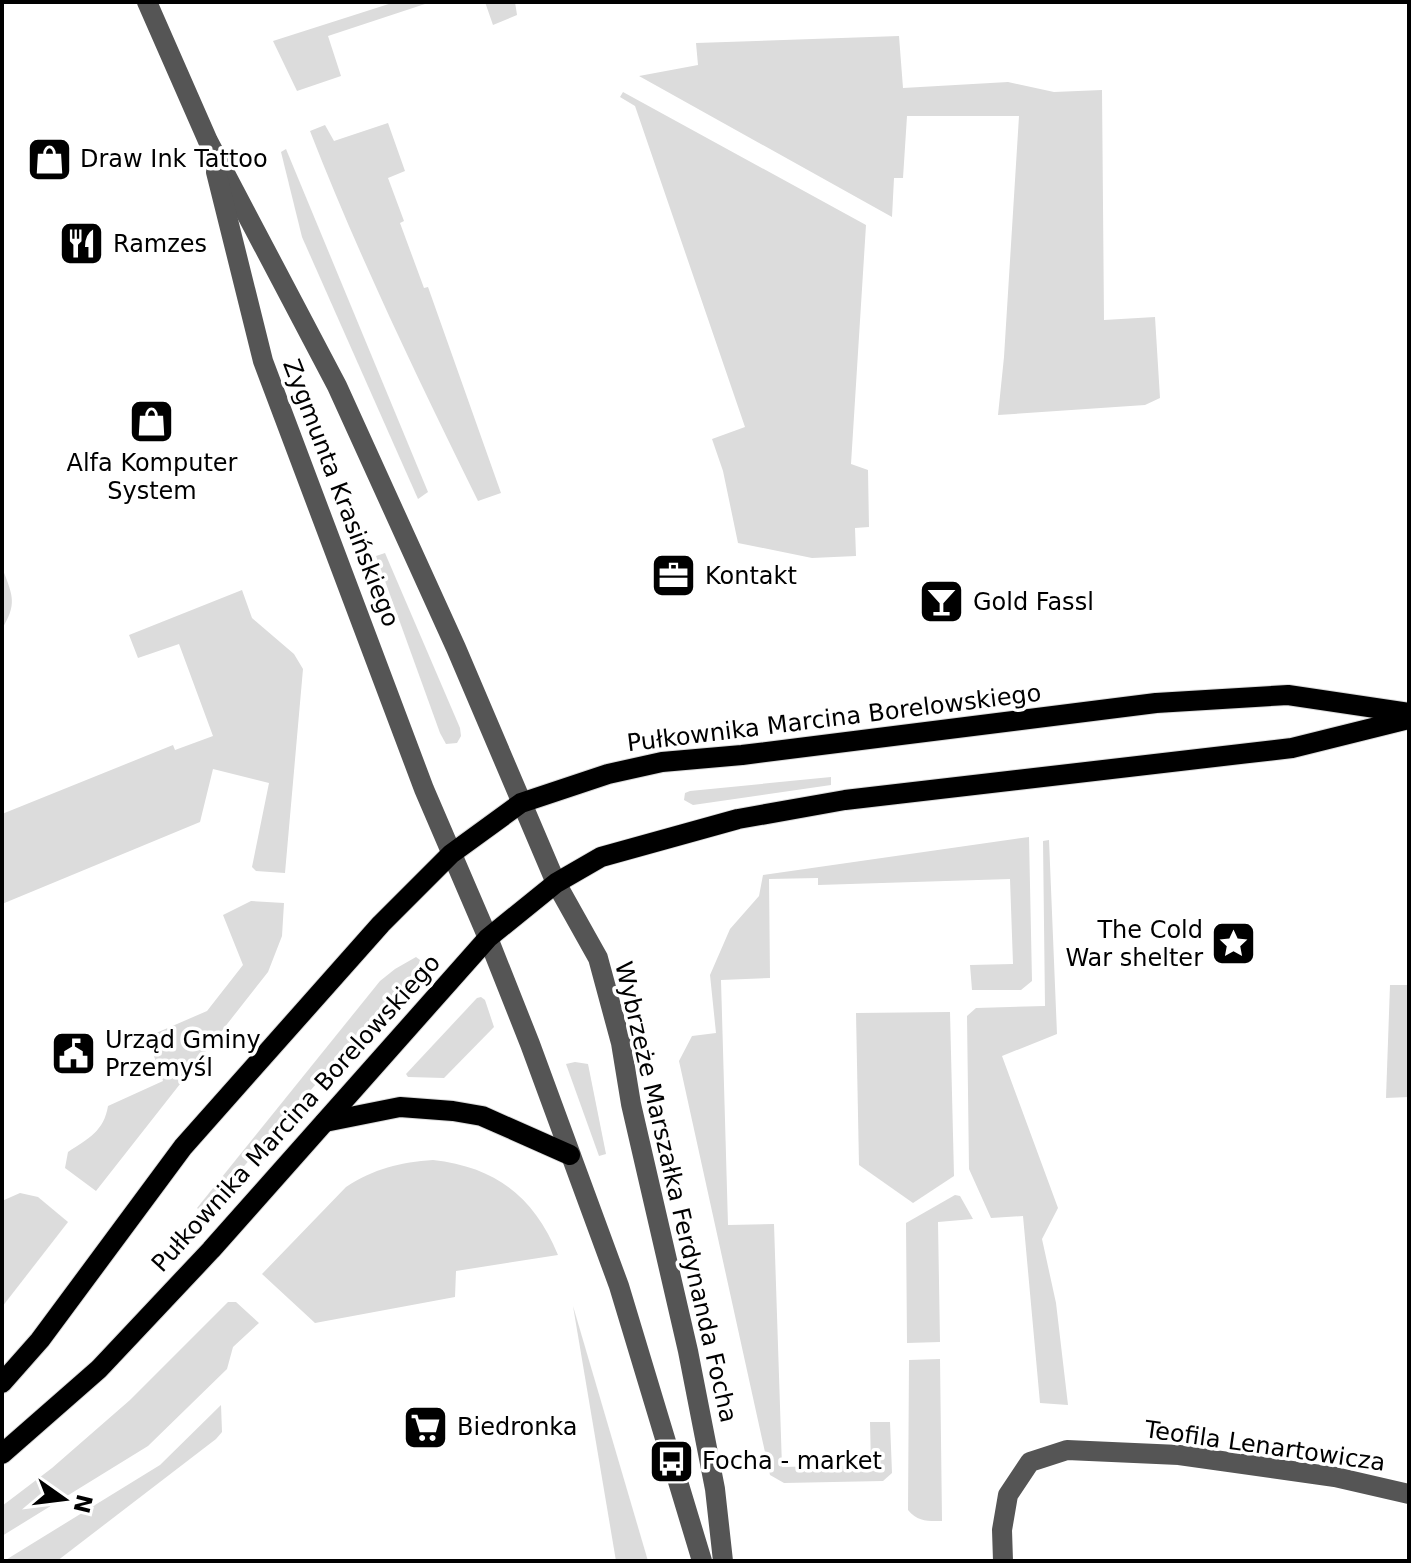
<svg xmlns="http://www.w3.org/2000/svg" width="1411" height="1563" viewBox="0 0 1411 1563" font-family="'DejaVu Sans',sans-serif">
<style>
.green{fill:#dcdcdc}
.lines{fill:none;stroke-linecap:round;stroke-linejoin:round}
.major-casing{stroke:#dbdbdb;stroke-width:22}
.minor{stroke:#555;stroke-width:20}
.major{stroke:#000;stroke-width:20}
.labels{text-anchor:middle;stroke-width:7;stroke-linejoin:round;paint-order:stroke}
.poi-label{font-size:24px;fill:#000;stroke:#fff;text-anchor:start}
.street-label{font-size:24px;fill:#000;stroke:#fff}
</style>
<rect width="100%" height="100%" fill="#fff"/>
<g class="green">
<path d="M 395,2 L 431,2 L 328,36 L 341,76 L 297,91 L 273,41 Z"/>
<path d="M 485,2 L 515,2 L 517,15 L 493,25 Z"/>
<path d="M 899,36 L 903,88 L 1008,82 L 1054,92 L 1102,90 L 1104,320 L 1155,317 L 1160,398 L 1145,405 L 998,415 L 1004,357 L 1019,116 L 907,116 L 903,178 L 894,178 L 892,217 L 639,76 L 698,65 L 696,43 Z"/>
<path d="M 623,92 L 866,225 L 851,464 L 868,470 L 869,527 L 855,528 L 856,556 L 812,558 L 738,543 L 723,471 L 712,439 L 745,427 L 635,106 L 620,97 Z"/>
<path d="M 388,123 L 405,171 L 388,178 L 404,221 L 400,223 L 424,288 L 428,287 L 501,493 L 478,501 C 418,379 359,257 310,131 L 325,125 L 334,141 Z"/>
<path d="M 286,149 L 428,492 L 418,499 L 302,237 L 281,152 Z"/>
<path d="M 385,553 L 460,728 L 461,736 L 457,743 L 446,744 L 440,733 L 376,556 Z"/>
<path d="M 3,570 C 13,596 17,604 2,629 Z"/>
<path d="M 242,590 L 252,618 L 294,654 L 303,669 L 285,873 L 256,871 L 252,867 L 269,783 L 213,769 L 200,822 L 2,904 L 2,814 L 173,745 L 175,750 L 213,736 L 179,644 L 138,658 L 129,635 Z"/>
<path d="M 831,777 L 831,785 L 693,805 L 684,800 L 685,793 L 690,791 Z"/>
<path d="M 1029,837 L 1032,981 L 1021,990 L 972,990 L 970,965 L 1013,964 L 1010,879 L 818,885 L 818,878 L 769,879 L 770,978 L 721,980 L 728,1225 L 774,1224 L 782,1467 L 871,1465 L 870,1422 L 890,1422 L 892,1473 L 883,1481 L 784,1483 L 770,1475 L 679,1061 L 692,1036 L 716,1033 L 710,975 L 730,929 L 759,896 L 763,875 Z"/>
<path d="M 1049,840 L 1057,1034 L 1002,1056 L 1058,1208 L 1042,1239 L 1056,1303 L 1068,1405 L 1040,1403 L 1023,1216 L 991,1218 L 969,1169 L 967,1016 L 976,1008 L 1045,1006 L 1043,841 Z"/>
<path d="M 251,901 L 284,903 L 282,936 L 268,972 L 96,1191 L 65,1168 L 68,1152 C 88,1139 104,1131 108,1106 L 163,1081 L 147,1037 L 207,1011 L 243,965 L 223,915 Z"/>
<path d="M 416,957 L 420,960 L 417,969 L 203,1213 L 197,1208 L 380,981 L 395,969 Z"/>
<path d="M 1390,985 L 1409,985 L 1409,1097 L 1386,1098 Z"/>
<path d="M 481,997 L 485,1000 L 494,1027 L 444,1078 L 408,1077 L 406,1074 L 477,998 Z"/>
<path d="M 950,1012 L 954,1176 L 913,1203 L 859,1165 L 856,1013 Z"/>
<path d="M 575,1062 L 588,1064 L 606,1154 L 599,1156 L 566,1064 Z"/>
<path d="M 433,1160 C 496,1167 534,1197 558,1255 L 456,1271 L 455,1297 L 315,1323 L 262,1274 L 346,1187 C 373,1169 401,1162 433,1160 Z"/>
<path d="M 20,1193 L 38,1197 L 68,1222 L 2,1307 L 2,1201 Z"/>
<path d="M 955,1195 L 960,1196 L 973,1219 L 938,1222 L 940,1342 L 907,1343 L 906,1223 Z"/>
<path d="M 228,1302 L 236,1302 L 259,1323 L 233,1347 L 227,1369 L 148,1446 L 2,1536 L 2,1506 L 52,1468 L 130,1400 Z"/>
<path d="M 573,1306 L 648,1561 L 616,1561 Z"/>
<path d="M 940,1359 L 942,1521 C 927,1521 918,1522 908,1510 L 909,1360 Z"/>
<path d="M 221,1405 L 222,1432 L 216,1439 L 57,1561 L 4,1561 L 160,1465 Z"/>
</g>
<g class="lines">
<defs>
<g id="major">
<path d="M 325,1122 L 400,1107 L 453,1111 L 482,1116 L 570,1155"/>
<path d="M 2,1383 L 40,1340 L 183,1147 L 381,924 L 451,854 L 521,803 L 608,774 L 662,762 L 742,755 L 1156,703 L 1288,695 L 1409,713"/>
<path d="M 2,1454 L 99,1369 L 211,1250 L 488,938 L 556,883 L 601,857 L 738,819 L 845,800 L 1292,748 L 1409,719"/>
</g>
</defs>
<use href="#major" class="major-casing"/>
<g class="minor">
<path d="M 147,2 L 208,141 L 337,386 L 456,648 L 556,883 L 598,958 L 621,1043 L 631,1104 L 688,1351 L 715,1489 L 723,1561"/>
<path d="M 216,172 L 263,361 L 424,789 L 488,938 L 530,1044 L 619,1286 L 702,1561"/>
<path d="M 1003,1561 L 1002,1530 L 1008,1495 L 1030,1462 L 1067,1450 L 1179,1455 L 1335,1477 L 1409,1494"/>
</g>
<use href="#major" class="major"/>
</g>
<defs>
<symbol id="shop-square" viewBox="-11 -11 22 22"><rect x="-9" y="-9" width="18" height="18" rx="4" fill="#000" stroke="#fff"/><path d="M-5-2.5h2.3a2.7 3.5 0 0 1 5.4 0H5L5.5 6h-11ZM-1.5-2.5h3a1.5 2.3 0 0 0-3 0Z" fill="#fff"/></symbol>
<symbol id="restaurant-square" viewBox="-11 -11 22 22"><rect x="-9" y="-9" width="18" height="18" rx="4" fill="#000" stroke="#fff"/><path d="M-5-6h1v4h1v-4h1v4h1v-4h1v5L-1.5 .5V6h-2V.5L-5-1ZM5-6V6H3V1.5H1.5Q1.5-4 5-6Z" fill="#fff"/></symbol>
<symbol id="office-square" viewBox="-11 -11 22 22"><rect x="-9" y="-9" width="18" height="18" rx="4" fill="#000" stroke="#fff"/><path d="M-6-3h4V-5.5h4V-3h4V5H-6ZM-1-4.5V-3h2v-1.5ZM-6 0V1H6V0Z" fill="#fff"/></symbol>
<symbol id="bar-square" viewBox="-11 -11 22 22"><rect x="-9" y="-9" width="18" height="18" rx="4" fill="#000" stroke="#fff"/><path d="M-6-5H6L.8 .8V4.5H3.5V6h-7V4.5H-.8V.8Z" fill="#fff"/></symbol>
<symbol id="sight-square" viewBox="-11 -11 22 22"><rect x="-9" y="-9" width="18" height="18" rx="4" fill="#000" stroke="#fff"/><path d="M0-6L1.8-2.2L6-1.7L2.9 1.2L3.7 5.4L0 3.3L-3.7 5.4L-2.9 1.2L-6-1.7L-1.8-2.2Z" fill="#fff"/></symbol>
<symbol id="civic-square" viewBox="-11 -11 22 22"><rect x="-9" y="-9" width="18" height="18" rx="4" fill="#000" stroke="#fff"/><path d="M-.6-6.5H3V-4.5H.6V-3L4-1V1h2V6H-6V1h2V-1L-.6-3ZM-1.2 2.5V6h2.4V2.5Z" fill="#fff"/></symbol>
<symbol id="supermarket-square" viewBox="-11 -11 22 22"><rect x="-9" y="-9" width="18" height="18" rx="4" fill="#000" stroke="#fff"/><path d="M-6-5.5h2.5l.6 2H6L4.5 2H-2.5L-4.4-4H-6ZM-1.5 3.2a1.3 1.3 0 1 0 .1 0ZM3 3.2a1.3 1.3 0 1 0 .1 0Z" fill="#fff"/></symbol>
<symbol id="bus-square" viewBox="-11 -11 22 22"><rect x="-9" y="-9" width="18" height="18" rx="4" fill="#000" stroke="#fff"/><path d="M-5-6H5V4H4V6H2V4H-2V6H-4V4H-5ZM-3.5-4V0h7V-4ZM-3.5 1.2v1.5H-2V1.2ZM2 1.2v1.5H3.5V1.2Z" fill="#fff"/></symbol>
</defs>
<g fill-rule="evenodd">
<use href="#shop-square" x="24" y="134" width="51" height="51"/>
<use href="#restaurant-square" x="56" y="218" width="51" height="51"/>
<use href="#shop-square" x="126" y="396" width="51" height="51"/>
<use href="#office-square" x="648" y="550" width="51" height="51"/>
<use href="#bar-square" x="916" y="576" width="51" height="51"/>
<use href="#sight-square" x="1208" y="918" width="51" height="51"/>
<use href="#civic-square" x="48" y="1028" width="51" height="51"/>
<use href="#supermarket-square" x="400" y="1402" width="51" height="51"/>
<use href="#bus-square" x="646" y="1436" width="51" height="51"/>
</g>
<g class="labels">
<g class="poi-label">
<text x="80" y="167">Draw Ink Tattoo</text>
<text x="113" y="252">Ramzes</text>
<text x="152" y="471" text-anchor="middle">Alfa Komputer<tspan x="152" dy="28">System</tspan></text>
<text x="705" y="584">Kontakt</text>
<text x="973" y="610">Gold Fassl</text>
<text x="1203" y="938" text-anchor="end">The Cold<tspan x="1203" dy="28">War shelter</tspan></text>
<text x="105" y="1048">Urząd Gminy<tspan x="105" dy="28">Przemyśl</tspan></text>
<text x="457" y="1435">Biedronka</text>
<text x="702" y="1469">Focha - market</text>
</g>
<g class="street-label">
<text transform="translate(341 493) rotate(69)" y="8">Zygmunta Krasińskiego</text>
<text transform="translate(834 718) rotate(-7)" y="8">Pułkownika Marcina Borelowskiego</text>
<text transform="translate(296 1113) rotate(-48)" y="8">Pułkownika Marcina Borelowskiego</text>
<text transform="translate(676 1192) rotate(77)" y="8">Wybrzeże Marszałka Ferdynanda Focha</text>
<text transform="translate(1265 1446) rotate(8)" y="8">Teofila Lenartowicza</text>
</g>
</g>
<rect width="1411" height="1563" fill="none" stroke="#000000" stroke-width="8"/>
<g transform="translate(64 1499) rotate(104)" stroke="#ffffff" stroke-width="6" paint-order="stroke">
<path d="M0-6L14 30L0 20L-14 30Z" fill="#000000"/>
<text y="-12" font-size="22" font-weight="bold" text-anchor="middle" fill="#000000">N</text>
</g>
</svg>
